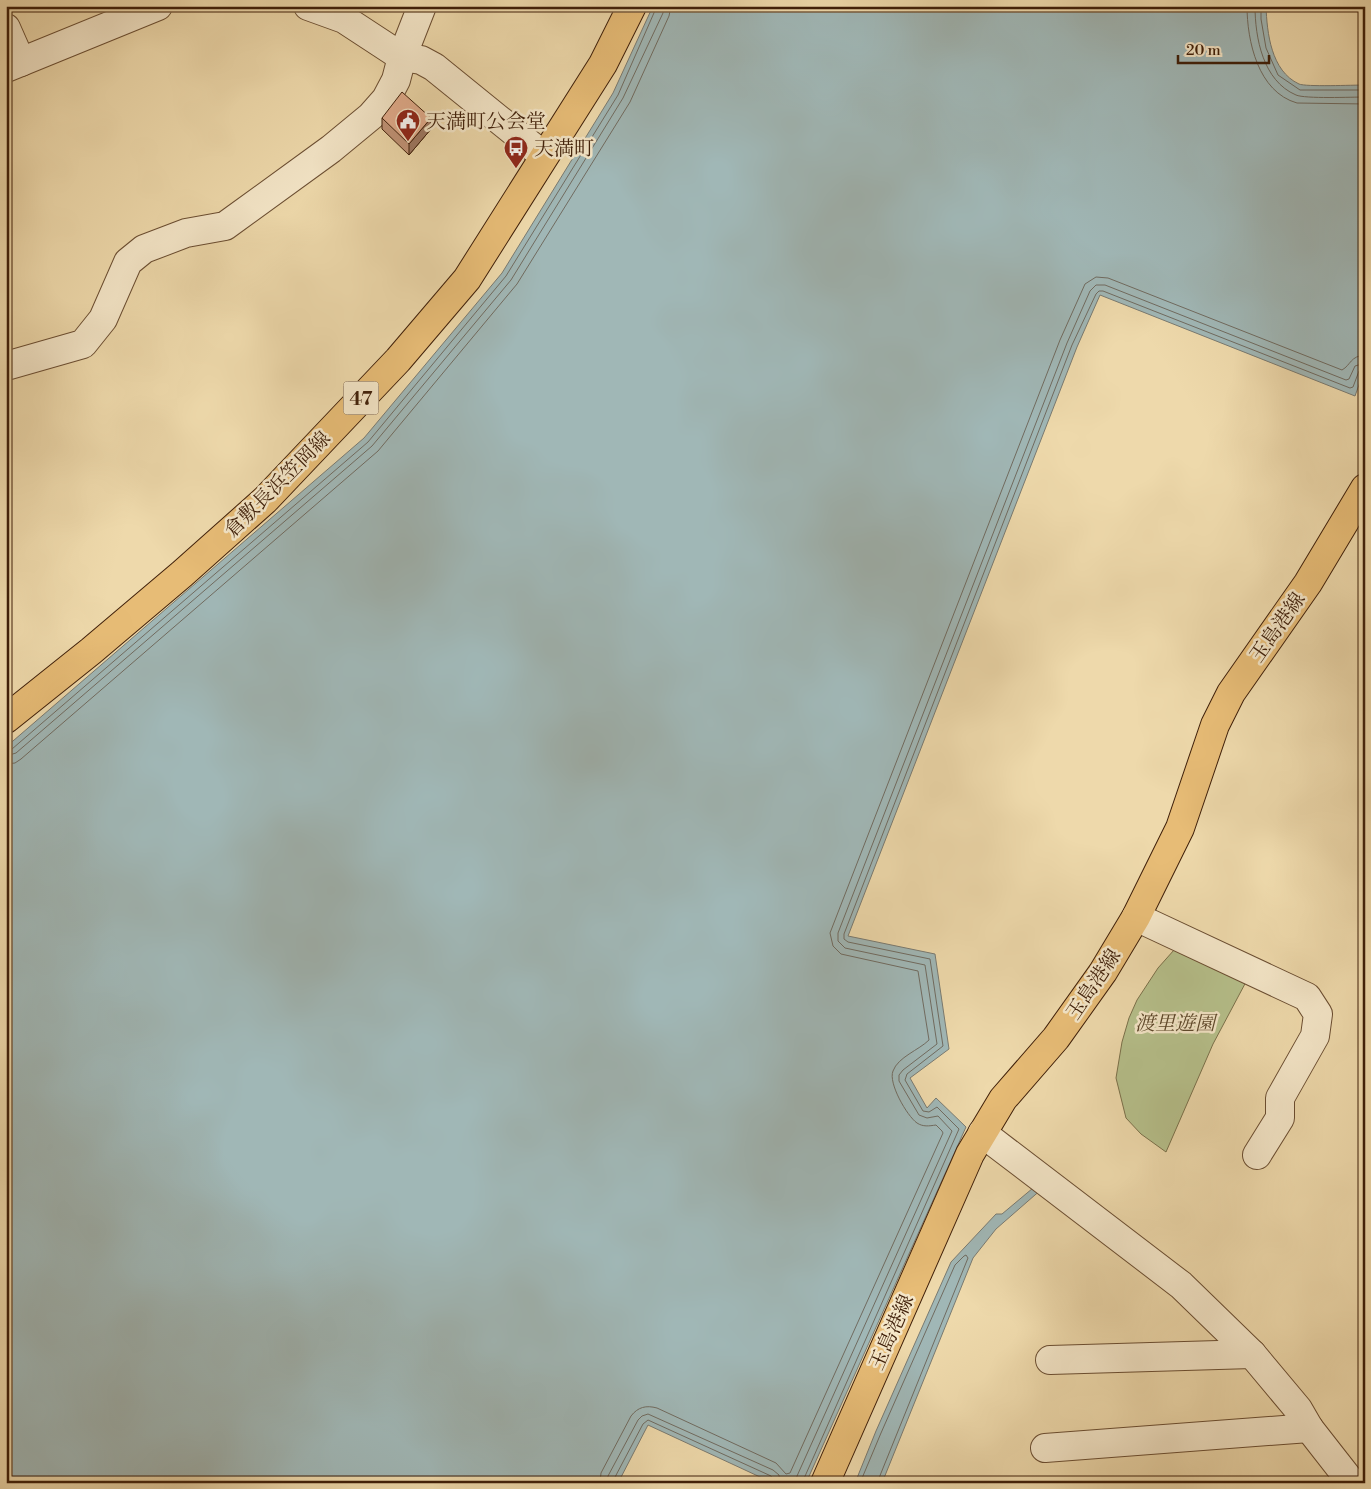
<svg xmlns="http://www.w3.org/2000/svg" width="1371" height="1489" viewBox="0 0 1371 1489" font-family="'Libre Bodoni','Noto Serif JP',serif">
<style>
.park{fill:#b6c08b;stroke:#7a704a}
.water{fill:#a0b7b6;stroke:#797a71}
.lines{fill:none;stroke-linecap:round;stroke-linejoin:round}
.shore{stroke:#706b60;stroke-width:1}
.minor-casing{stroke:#6b4e32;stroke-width:30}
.major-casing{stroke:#3f1f09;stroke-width:30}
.minor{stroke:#f4e6c8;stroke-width:28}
.major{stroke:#e7bc76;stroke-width:28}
.wall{fill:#c29478;stroke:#3f1f09}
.shaded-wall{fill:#9e7862;stroke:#3f1f09}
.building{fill:#e2ac8c;stroke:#3f1f09}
.labels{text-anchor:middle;stroke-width:5;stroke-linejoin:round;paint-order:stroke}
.shield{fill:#f4e6c8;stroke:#755b42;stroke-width:1}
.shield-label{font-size:19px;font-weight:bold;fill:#3f1f09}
.poi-label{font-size:20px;fill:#3f1f09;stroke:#f4e6c8;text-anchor:start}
.street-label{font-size:20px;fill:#3f1f09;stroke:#f4e6c8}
.park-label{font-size:20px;font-style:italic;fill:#5d472a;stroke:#f4e6c8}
</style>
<rect width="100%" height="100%" fill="#eed9ab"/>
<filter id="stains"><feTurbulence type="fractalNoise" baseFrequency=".004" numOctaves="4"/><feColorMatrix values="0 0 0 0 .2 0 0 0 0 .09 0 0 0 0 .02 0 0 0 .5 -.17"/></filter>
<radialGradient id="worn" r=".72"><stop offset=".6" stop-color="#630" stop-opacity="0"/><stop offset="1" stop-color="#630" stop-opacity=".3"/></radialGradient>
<path class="park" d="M 1174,950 L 1247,980 L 1213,1044 L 1166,1152 L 1141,1134 L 1126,1118 L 1116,1078 L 1122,1042 L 1129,1018 L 1137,1000 L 1158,968 Z"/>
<g class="water">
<path d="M 653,6 L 1266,6 C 1267,33 1271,71 1299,84 C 1306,87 1353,85 1365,85 L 1365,368 L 1355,396 L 1100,295 L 1077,347 L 848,936 L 935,954 L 949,1049 L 910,1078 L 927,1108 L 936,1098 L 966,1127 L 806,1483 L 773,1483 L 648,1425 L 618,1483 L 6,1483 L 6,747 L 364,438 L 502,273 L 613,93 Z"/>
<path d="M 1039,1183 L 1043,1188 L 996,1229 L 973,1258 L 882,1483 L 855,1483 L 876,1431 L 951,1262 L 996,1214 L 1002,1214 Z"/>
</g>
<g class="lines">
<g class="shore">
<path d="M 1247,6 C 1247,41 1258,92 1297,103 L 1365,104"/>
<path d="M 1255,6 C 1255,38 1263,81 1296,95 C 1305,99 1352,97 1365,97"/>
<path d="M 1261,6 L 1261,19 L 1266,48 L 1278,75 L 1300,90 L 1365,90"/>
<path d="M 6,750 L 12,749 L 368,442 L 506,276 L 618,95 L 657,6"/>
<path d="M 6,756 L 16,753 L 372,446 L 511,280 L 623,98 L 663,13 L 664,6"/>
<path d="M 6,764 L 15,763 L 21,759 L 378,451 L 517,284 L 630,102 L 669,16 L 671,6"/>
<path d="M 600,1483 L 601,1473 L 631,1416 C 638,1407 646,1405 657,1408 L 776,1463 L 786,1474 L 790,1473 L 943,1133 L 942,1131 L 936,1125 C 929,1126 923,1127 917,1123 C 907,1116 888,1083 893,1071 C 898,1057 919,1050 929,1040 L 918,971 L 841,954 L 833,946 L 830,933 L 1060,340 L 1085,284 L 1096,277 L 1108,278 L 1342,370 C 1351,365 1350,356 1365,355"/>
<path d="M 607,1483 L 608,1476 L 638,1420 L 642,1416 L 648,1414 L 773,1470 L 779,1475 L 780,1483"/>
<path d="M 613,1483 L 614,1479 L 643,1424 L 648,1420 L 771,1476 L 773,1479 L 774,1483"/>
<path d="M 796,1483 L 797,1476 L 952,1131 L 938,1116 L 927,1118 L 919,1115 L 899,1081 L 899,1075 L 903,1070 L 937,1044 L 925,965 L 845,948 L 838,941 L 838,933 L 1067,343 L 1090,291 L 1096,285 L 1105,285 L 1346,380 L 1349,379 L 1355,366 L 1365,363"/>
<path d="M 802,1483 L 959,1129 L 937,1107 L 929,1112 L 923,1111 L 905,1080 L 907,1074 L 943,1046 L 930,959 L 848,942 L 844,939 L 844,934 L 1072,345 L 1096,294 L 1099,291 L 1103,291 L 1350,388 L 1353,387 L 1359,371 L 1365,369"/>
<path d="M 860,1483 L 881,1433 L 955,1265 L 964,1256 L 966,1255 L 968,1258 L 877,1483"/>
</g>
<defs>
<g id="minor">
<path d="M 308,6 L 344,19 L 402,57 L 421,60 L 434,67 L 544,156"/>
<path d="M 6,28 L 21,62"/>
<path d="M 6,68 L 158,6"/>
<path d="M 6,366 L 83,344 L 103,319 L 128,262 L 144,249 L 186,233 L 225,226 L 331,149 L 371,116 L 386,99 L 396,80 L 402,57 L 422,6"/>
<path d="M 1136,917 L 1307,997 L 1318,1014 L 1315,1036 L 1280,1098 L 1280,1118 L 1257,1155"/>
<path d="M 982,1133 L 1181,1285 L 1252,1354 L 1298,1409 L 1309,1428 L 1352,1483"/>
<path d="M 1050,1360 L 1252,1354"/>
<path d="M 1045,1448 L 1309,1428"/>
</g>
<g id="major">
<path d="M 6,719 L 91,651 L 182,574 L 265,500 L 398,360 L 467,279 L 603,64 L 632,6"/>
<path d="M 825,1483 L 970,1154 L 1003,1099 L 1056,1038 L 1103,972 L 1136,917 L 1180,828 L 1215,725 L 1231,693 L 1308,583 L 1365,488"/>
</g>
</defs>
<use href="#minor" class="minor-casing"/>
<use href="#major" class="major-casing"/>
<use href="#minor" class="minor"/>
<use href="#major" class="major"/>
</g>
<path class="wall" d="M 382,118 L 431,129 L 409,155 L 382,129 Z"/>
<path class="shaded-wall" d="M 431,118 L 431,129 L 409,155 L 409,144 Z"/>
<path class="building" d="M 402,92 L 431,118 L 409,144 L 382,118 Z"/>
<defs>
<symbol id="civic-pin" viewBox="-11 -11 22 30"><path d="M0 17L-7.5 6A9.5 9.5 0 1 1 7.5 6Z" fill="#8f2418" stroke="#f4e6c8"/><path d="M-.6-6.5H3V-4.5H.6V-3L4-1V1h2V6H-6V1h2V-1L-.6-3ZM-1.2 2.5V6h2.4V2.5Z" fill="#fff"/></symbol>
<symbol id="bus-pin" viewBox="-11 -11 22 30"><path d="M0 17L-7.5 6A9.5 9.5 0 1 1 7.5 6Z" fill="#8f2418" stroke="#f4e6c8"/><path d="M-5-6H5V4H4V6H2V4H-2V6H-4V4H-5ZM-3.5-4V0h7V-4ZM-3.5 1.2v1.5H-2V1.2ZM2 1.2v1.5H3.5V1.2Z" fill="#fff"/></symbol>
</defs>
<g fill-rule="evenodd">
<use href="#civic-pin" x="394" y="107" width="28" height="38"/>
<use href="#bus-pin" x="502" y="134" width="28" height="38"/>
</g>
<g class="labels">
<rect class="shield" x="343.5" y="381.5" width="35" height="33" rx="4"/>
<g class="shield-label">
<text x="361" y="405">47</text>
</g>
<g class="poi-label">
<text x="426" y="128">天満町公会堂</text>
<text x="534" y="155">天満町</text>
</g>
<g class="street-label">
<text transform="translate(277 484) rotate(-45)" y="7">倉敷長浜笠岡線</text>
<text transform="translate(1277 627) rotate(-55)" y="7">玉島港線</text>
<text transform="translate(1093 984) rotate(-56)" y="7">玉島港線</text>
<text transform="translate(891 1332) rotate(-66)" y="7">玉島港線</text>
</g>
<g class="park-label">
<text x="1175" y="1030">渡里遊園</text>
</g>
</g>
<rect width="1371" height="1489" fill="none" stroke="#eed9ab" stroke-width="25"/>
<rect x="8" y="8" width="1356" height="1474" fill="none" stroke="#3f1f09" stroke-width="2.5"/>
<rect x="12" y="12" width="1346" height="1464" fill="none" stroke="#3f1f09"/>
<path d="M1178 55v8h91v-8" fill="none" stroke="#3f1f09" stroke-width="2.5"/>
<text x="1186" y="55" font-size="15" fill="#3f1f09" stroke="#f4e6c8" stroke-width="4" paint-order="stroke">20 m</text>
<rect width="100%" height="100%" filter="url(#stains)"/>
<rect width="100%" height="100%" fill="url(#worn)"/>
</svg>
